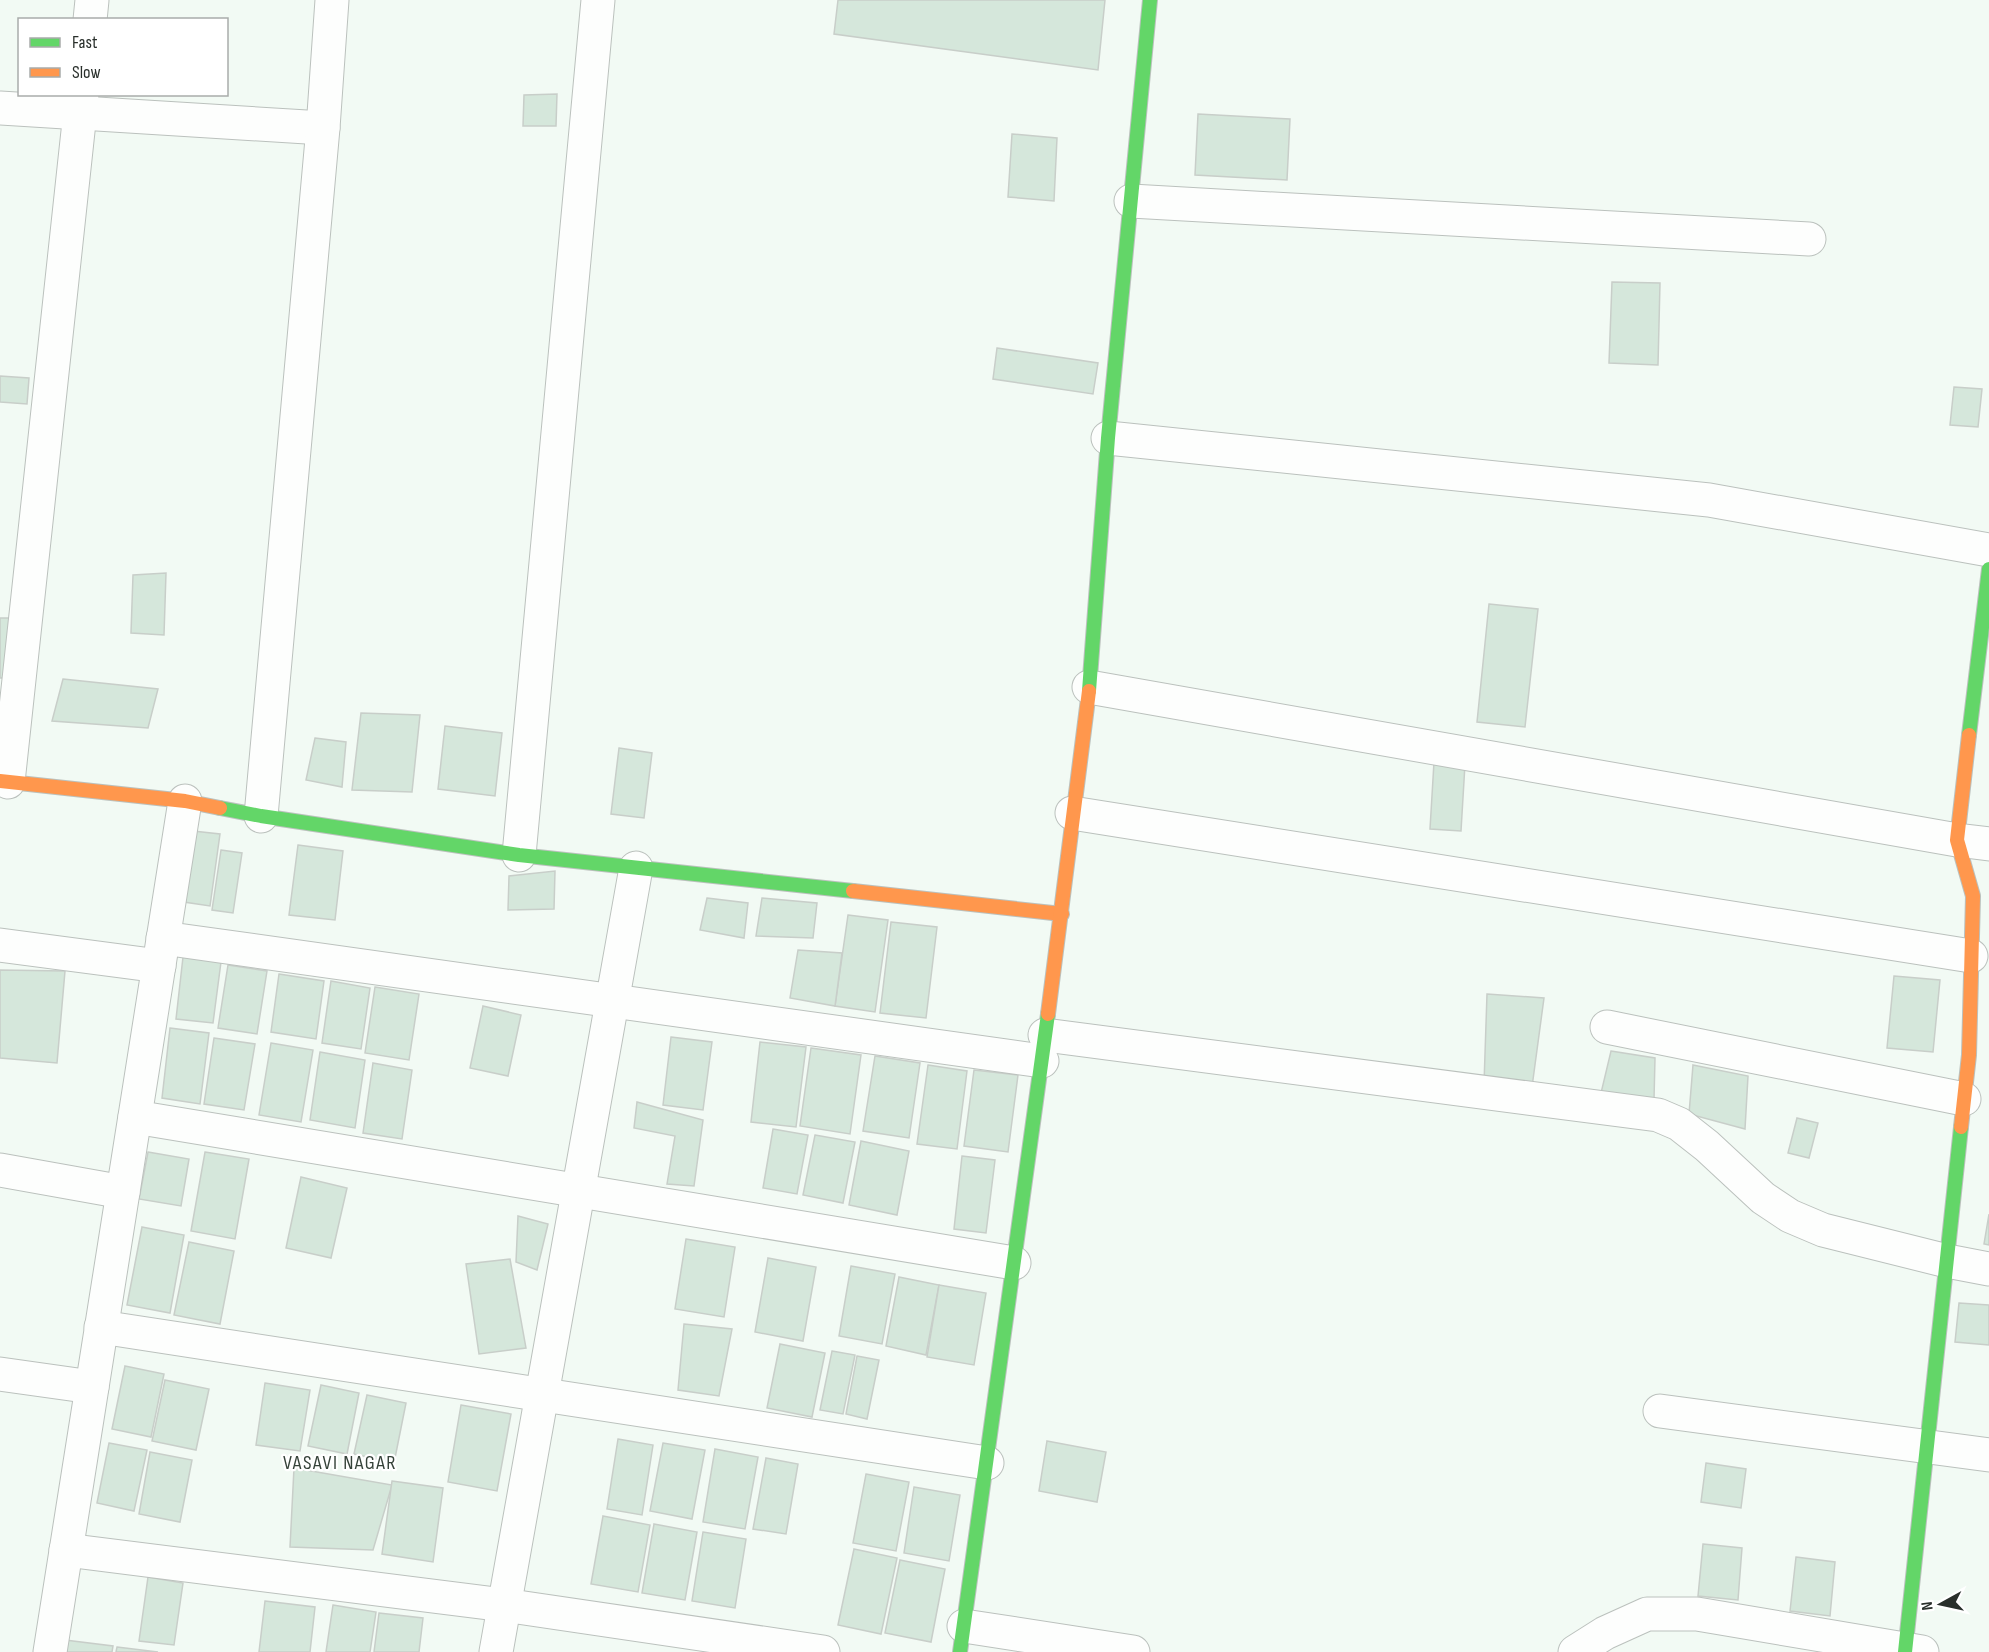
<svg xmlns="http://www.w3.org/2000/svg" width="1989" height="1652" viewBox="0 0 1989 1652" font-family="'Sofia Sans Condensed',sans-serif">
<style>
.building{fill:#d5e7db;stroke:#c8cec9;stroke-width:1.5}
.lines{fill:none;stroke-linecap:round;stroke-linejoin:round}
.street-casing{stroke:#bbc1bd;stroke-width:35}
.fast-casing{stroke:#bbc1bd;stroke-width:16}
.slow-casing{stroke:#bbc1bd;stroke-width:16}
.street{stroke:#fdfefd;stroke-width:33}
.fast{stroke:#63d668;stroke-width:14}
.slow{stroke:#ff974d;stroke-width:14}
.labels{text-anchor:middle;stroke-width:4.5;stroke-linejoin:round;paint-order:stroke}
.neighbourhood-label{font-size:20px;letter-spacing:1.5px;fill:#354239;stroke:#fff}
</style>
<rect width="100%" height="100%" fill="#f2faf4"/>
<g class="building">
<path d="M 838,0 L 1105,0 L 1098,70 L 834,34 Z"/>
<path d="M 557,94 L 556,126 L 523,126 L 524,95 Z"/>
<path d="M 1198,114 L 1290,119 L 1287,180 L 1195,175 Z"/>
<path d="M 1012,134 L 1057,138 L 1054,201 L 1008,197 Z"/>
<path d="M 1612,282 L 1660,283 L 1658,365 L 1609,363 Z"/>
<path d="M 997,348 L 1098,363 L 1093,394 L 993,379 Z"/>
<path d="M 0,376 L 29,378 L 27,404 L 0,402 Z"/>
<path d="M 1954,387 L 1982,389 L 1978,427 L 1950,425 Z"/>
<path d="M 166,573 L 164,635 L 131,633 L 133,575 Z"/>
<path d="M 1489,604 L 1538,609 L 1525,727 L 1477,722 Z"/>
<path d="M 0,618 L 15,618 L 5,678 L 0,678 Z"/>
<path d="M 63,679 L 158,689 L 148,728 L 52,721 Z"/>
<path d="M 361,713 L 420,715 L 412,792 L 352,790 Z"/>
<path d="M 445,726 L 502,733 L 495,796 L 438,789 Z"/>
<path d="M 315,738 L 346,742 L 342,787 L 306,780 Z"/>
<path d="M 619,748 L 652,753 L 644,818 L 611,814 Z"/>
<path d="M 1434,762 L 1465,764 L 1461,831 L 1430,829 Z"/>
<path d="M 193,831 L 220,834 L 210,906 L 184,902 Z"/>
<path d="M 298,845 L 343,851 L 335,920 L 289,915 Z"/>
<path d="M 221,850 L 242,853 L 233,913 L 212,910 Z"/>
<path d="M 555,871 L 554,909 L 508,910 L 509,876 Z"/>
<path d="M 707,898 L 748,903 L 744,938 L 700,930 Z"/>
<path d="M 762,898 L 817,903 L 813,938 L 756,936 Z"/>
<path d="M 848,915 L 888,920 L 875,1012 L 835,1006 Z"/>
<path d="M 891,922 L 937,927 L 926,1018 L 880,1013 Z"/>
<path d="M 798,950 L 842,953 L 835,1006 L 790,998 Z"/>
<path d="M 183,957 L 221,962 L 213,1023 L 176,1019 Z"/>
<path d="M 228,965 L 267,971 L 257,1034 L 218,1028 Z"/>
<path d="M 0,970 L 65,971 L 57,1063 L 0,1058 Z"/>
<path d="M 279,974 L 324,981 L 316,1039 L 271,1032 Z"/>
<path d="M 1894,976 L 1940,980 L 1933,1052 L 1887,1048 Z"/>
<path d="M 331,981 L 370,988 L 361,1049 L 322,1043 Z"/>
<path d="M 375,987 L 419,994 L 409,1060 L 365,1053 Z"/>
<path d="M 1487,994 L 1544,998 L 1532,1087 L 1484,1084 Z"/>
<path d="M 483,1006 L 521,1015 L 508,1076 L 470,1068 Z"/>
<path d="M 170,1028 L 209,1033 L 200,1104 L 162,1098 Z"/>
<path d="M 671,1037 L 712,1042 L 703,1110 L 663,1105 Z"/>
<path d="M 214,1038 L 255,1044 L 244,1110 L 204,1104 Z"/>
<path d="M 760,1042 L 806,1047 L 796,1127 L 751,1122 Z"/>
<path d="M 271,1043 L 313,1050 L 301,1122 L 259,1115 Z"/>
<path d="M 811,1048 L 861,1055 L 850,1134 L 800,1126 Z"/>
<path d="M 1611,1051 L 1655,1058 L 1654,1100 L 1601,1093 Z"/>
<path d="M 320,1052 L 365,1060 L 355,1128 L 310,1120 Z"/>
<path d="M 875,1056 L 920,1063 L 909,1138 L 863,1131 Z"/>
<path d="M 373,1063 L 412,1070 L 402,1139 L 363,1133 Z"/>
<path d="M 928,1065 L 967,1071 L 957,1149 L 917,1144 Z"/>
<path d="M 1693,1065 L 1748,1076 L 1745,1129 L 1689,1114 Z"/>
<path d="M 974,1070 L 1018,1075 L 1008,1152 L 964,1146 Z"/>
<path d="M 637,1102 L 703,1120 L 694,1186 L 667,1184 L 675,1136 L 634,1128 Z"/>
<path d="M 1797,1118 L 1818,1123 L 1809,1158 L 1788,1153 Z"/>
<path d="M 773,1129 L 808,1135 L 797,1194 L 763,1188 Z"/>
<path d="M 815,1135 L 855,1142 L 843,1203 L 803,1195 Z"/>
<path d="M 861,1141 L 909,1151 L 897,1215 L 849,1205 Z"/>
<path d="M 148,1152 L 189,1159 L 181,1206 L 139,1199 Z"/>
<path d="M 205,1152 L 249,1159 L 235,1239 L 191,1231 Z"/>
<path d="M 962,1156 L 995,1160 L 986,1233 L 954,1229 Z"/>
<path d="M 301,1177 L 347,1188 L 331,1258 L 286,1248 Z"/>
<path d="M 1989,1214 L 1989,1245 L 1984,1244 Z"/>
<path d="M 518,1216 L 548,1224 L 537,1270 L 516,1262 Z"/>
<path d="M 142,1227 L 184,1235 L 170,1313 L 127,1305 Z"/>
<path d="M 686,1239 L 735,1247 L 724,1317 L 675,1309 Z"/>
<path d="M 189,1242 L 234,1251 L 220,1324 L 174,1315 Z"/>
<path d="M 768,1258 L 816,1267 L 803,1341 L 755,1332 Z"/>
<path d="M 510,1259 L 526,1348 L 479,1354 L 466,1264 Z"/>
<path d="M 851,1266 L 895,1274 L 882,1344 L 839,1336 Z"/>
<path d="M 899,1277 L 939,1285 L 926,1355 L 886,1346 Z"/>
<path d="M 939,1285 L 986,1293 L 974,1365 L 927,1357 Z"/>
<path d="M 1959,1303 L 1989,1305 L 1989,1345 L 1955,1342 Z"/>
<path d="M 684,1324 L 732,1329 L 719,1396 L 678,1390 Z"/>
<path d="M 780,1344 L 825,1353 L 812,1417 L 767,1408 Z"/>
<path d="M 832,1351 L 855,1355 L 843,1414 L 820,1410 Z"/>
<path d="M 857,1356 L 879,1360 L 867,1419 L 846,1414 Z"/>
<path d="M 125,1366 L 164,1374 L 151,1437 L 112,1429 Z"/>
<path d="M 165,1380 L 209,1389 L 196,1450 L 152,1441 Z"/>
<path d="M 265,1383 L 310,1390 L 300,1451 L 256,1445 Z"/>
<path d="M 321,1385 L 359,1393 L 347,1454 L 308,1446 Z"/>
<path d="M 367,1395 L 406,1403 L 394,1463 L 354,1454 Z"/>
<path d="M 461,1405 L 511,1414 L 497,1491 L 448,1482 Z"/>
<path d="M 618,1439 L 653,1445 L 642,1515 L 607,1509 Z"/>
<path d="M 1047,1441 L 1106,1452 L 1097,1502 L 1039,1491 Z"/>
<path d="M 109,1443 L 147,1450 L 134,1511 L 97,1503 Z"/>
<path d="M 663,1443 L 705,1450 L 692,1519 L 650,1511 Z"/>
<path d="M 715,1449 L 758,1457 L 745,1529 L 703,1522 Z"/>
<path d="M 150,1452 L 192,1460 L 180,1522 L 139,1514 Z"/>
<path d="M 766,1458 L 798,1464 L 786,1534 L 753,1529 Z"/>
<path d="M 1706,1463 L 1746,1469 L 1741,1508 L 1701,1502 Z"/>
<path d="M 294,1468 L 392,1485 L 373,1550 L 290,1547 Z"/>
<path d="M 866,1474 L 909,1482 L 896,1551 L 853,1543 Z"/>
<path d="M 392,1481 L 443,1488 L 433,1562 L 382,1554 Z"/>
<path d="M 914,1487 L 960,1495 L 949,1561 L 904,1553 Z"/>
<path d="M 603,1516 L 650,1525 L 638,1592 L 591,1584 Z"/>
<path d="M 654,1524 L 697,1532 L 685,1600 L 642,1593 Z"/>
<path d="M 703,1532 L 746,1539 L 735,1608 L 692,1601 Z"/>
<path d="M 1703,1544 L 1742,1548 L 1738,1600 L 1698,1596 Z"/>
<path d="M 854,1549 L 897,1558 L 881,1634 L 838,1625 Z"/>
<path d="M 1796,1557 L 1835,1562 L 1830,1616 L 1790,1611 Z"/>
<path d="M 900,1560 L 945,1569 L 931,1642 L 885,1633 Z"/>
<path d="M 148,1577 L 183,1583 L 174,1645 L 139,1641 Z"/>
<path d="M 265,1601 L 315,1607 L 310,1652 L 259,1652 Z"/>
<path d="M 333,1605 L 376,1612 L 370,1652 L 326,1652 Z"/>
<path d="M 379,1613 L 423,1618 L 419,1652 L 374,1652 Z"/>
<path d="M 65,1640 L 113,1646 L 112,1652 L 63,1652 Z"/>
<path d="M 117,1647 L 158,1652 L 116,1652 Z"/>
</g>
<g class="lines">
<defs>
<g id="street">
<path d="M 90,20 L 92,0"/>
<path d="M 0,108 L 323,128"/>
<path d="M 1131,201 L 1809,239"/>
<path d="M 1108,438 L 1709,500 L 1989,550"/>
<path d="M 1089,687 L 1957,840 L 1989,844"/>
<path d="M 8,782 L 82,94"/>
<path d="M 1072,813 L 1971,956"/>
<path d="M 261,816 L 323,128 L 332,0"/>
<path d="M 519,855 L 598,0"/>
<path d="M 163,938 L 1042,1061"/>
<path d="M 0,945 L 159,966"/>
<path d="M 1607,1027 L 1964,1099"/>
<path d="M 1045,1035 L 1658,1115 L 1679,1124 L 1707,1146 L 1763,1198 L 1790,1216 L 1823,1230 L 1947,1261 L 1989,1269"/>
<path d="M 135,1117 L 1014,1263"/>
<path d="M 0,1170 L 123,1192"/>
<path d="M 101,1327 L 987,1463"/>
<path d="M 0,1374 L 92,1387"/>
<path d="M 1660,1411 L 1989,1455"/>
<path d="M 66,1550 L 504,1605 L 823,1652"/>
<path d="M 964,1626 L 1133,1652"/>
<path d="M 50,1652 L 185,801"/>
<path d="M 496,1652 L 636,868"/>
<path d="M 1575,1652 L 1605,1633 L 1647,1614 L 1697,1614 L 1922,1652"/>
</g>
<g id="fast">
<path d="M 1089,691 L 1108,438 L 1150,0"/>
<path d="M 1969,735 L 1989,569"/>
<path d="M 220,808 L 261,816 L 519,855 L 853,891"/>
<path d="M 960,1652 L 1048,1014"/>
<path d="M 1905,1652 L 1961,1127"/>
</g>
<g id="slow">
<path d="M 0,781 L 185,801 L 220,808"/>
<path d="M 853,891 L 1062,914"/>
<path d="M 1048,1014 L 1089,691"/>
<path d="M 1961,1127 L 1969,1055 L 1973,896 L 1957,840 L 1969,735"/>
</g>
</defs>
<use href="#street" class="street-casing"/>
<use href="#fast" class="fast-casing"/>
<use href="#slow" class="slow-casing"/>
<use href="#street" class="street"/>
<use href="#fast" class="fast"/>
<use href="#slow" class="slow"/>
</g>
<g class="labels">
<g class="neighbourhood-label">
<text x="340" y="1469">VASAVI NAGAR</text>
</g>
</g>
<rect x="18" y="18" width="210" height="78" fill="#ffffff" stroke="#a9acaa" stroke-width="1.5"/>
<rect x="30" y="38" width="30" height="9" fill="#63d668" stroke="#a9acaa" stroke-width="1.5"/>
<text x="72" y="48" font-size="18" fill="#292f2b">Fast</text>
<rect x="30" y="68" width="30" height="9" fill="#ff974d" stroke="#a9acaa" stroke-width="1.5"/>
<text x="72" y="78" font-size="18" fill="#292f2b">Slow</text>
<g transform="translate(1941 1604) rotate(262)" stroke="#ffffff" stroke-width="4.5" paint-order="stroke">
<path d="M0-4.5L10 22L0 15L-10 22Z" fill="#292f2b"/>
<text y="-9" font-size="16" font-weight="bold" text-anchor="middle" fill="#292f2b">N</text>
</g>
</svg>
